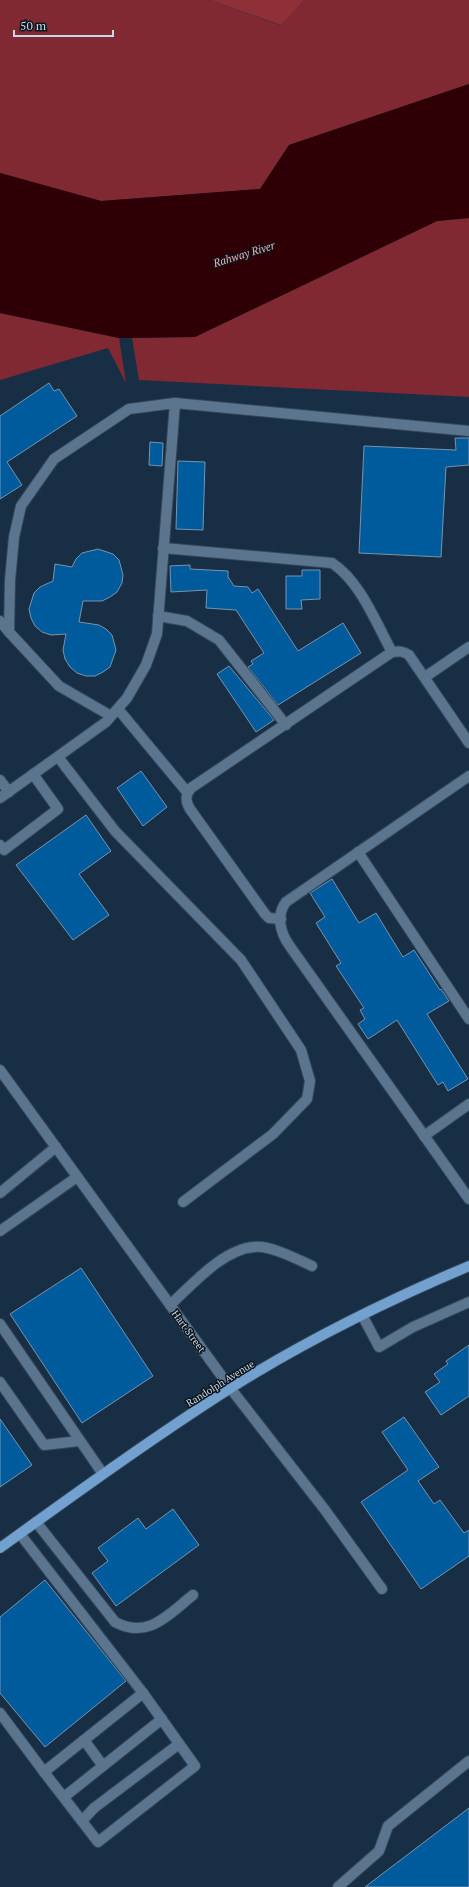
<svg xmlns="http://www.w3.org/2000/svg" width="469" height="1887" viewBox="0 0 469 1887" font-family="'PT Serif',serif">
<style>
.green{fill:#812932}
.forest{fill:#8f3039}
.water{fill:#2e0006}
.building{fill:#005b9c;stroke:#7993ae}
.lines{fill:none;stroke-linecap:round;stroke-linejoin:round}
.minor-casing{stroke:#35485b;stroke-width:12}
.major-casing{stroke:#35485b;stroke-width:12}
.minor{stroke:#5c758f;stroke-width:10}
.major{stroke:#72a1d0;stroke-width:10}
.labels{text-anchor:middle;stroke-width:3;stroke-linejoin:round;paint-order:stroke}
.street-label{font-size:10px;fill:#c9d7e5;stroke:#0c161f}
.water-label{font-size:11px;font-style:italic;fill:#fcacad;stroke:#0c161f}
</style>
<rect width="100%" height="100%" fill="#172e44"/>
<g class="green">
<path d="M 0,0 L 210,0 L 280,25 L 304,0 L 469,0 L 469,84 L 289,145 L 260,189 L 101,201 L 0,173 Z"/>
<path d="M 469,218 L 469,397 L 139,380 L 132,338 L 195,337 L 437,221 Z"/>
<path d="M 0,313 L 119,338 L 126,383 L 108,348 L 0,380 Z"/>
</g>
<path class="forest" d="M 210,0 L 304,0 L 281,25 Z"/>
<path class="water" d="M 469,84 L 469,218 L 437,221 L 195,337 L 119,338 L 0,313 L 0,173 L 101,201 L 260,189 L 289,145 Z"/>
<g class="building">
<path d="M 49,383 L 54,391 L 59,389 L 77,416 L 7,462 L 22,485 L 0,499 L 0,416 Z"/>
<path d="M 455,438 L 469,438 L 469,465 L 446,467 L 441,557 L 359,553 L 364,446 L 456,450 Z"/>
<path d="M 150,442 L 163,443 L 162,466 L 149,465 Z"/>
<path d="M 178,461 L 205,462 L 203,530 L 176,529 Z"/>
<path d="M 98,549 L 113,554 L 119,560 L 123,575 L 122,583 L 117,592 L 110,597 L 102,601 L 83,601 L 79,622 L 99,625 L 106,629 L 112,635 L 116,650 L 110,667 L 103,672 L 95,676 L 86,676 L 77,673 L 70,667 L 65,659 L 63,650 L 66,634 L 51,635 L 42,632 L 35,626 L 31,618 L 29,609 L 34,593 L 40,587 L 53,581 L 55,564 L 72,567 L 76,559 L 82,553 Z"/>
<path d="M 190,565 L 190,569 L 228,571 L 228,577 L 234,586 L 248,587 L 252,593 L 258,589 L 298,651 L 343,623 L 361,653 L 278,705 L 248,667 L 253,664 L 251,661 L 264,653 L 236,610 L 206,608 L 207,590 L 171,592 L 170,566 Z"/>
<path d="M 302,570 L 320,570 L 320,599 L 301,600 L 302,609 L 286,609 L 286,576 L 302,576 Z"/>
<path d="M 229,666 L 274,720 L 256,732 L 217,674 Z"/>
<path d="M 141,771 L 167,807 L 143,826 L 117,788 Z"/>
<path d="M 86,815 L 111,851 L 79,874 L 109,915 L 73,940 L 16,865 Z"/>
<path d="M 332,879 L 359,923 L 376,913 L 403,957 L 414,950 L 440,990 L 441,989 L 449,1001 L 427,1014 L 468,1079 L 448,1091 L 443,1082 L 438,1085 L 397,1020 L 368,1039 L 358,1024 L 365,1019 L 360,1010 L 364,1008 L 336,966 L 341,963 L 316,923 L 325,917 L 310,893 Z"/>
<path d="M 81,1268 L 153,1376 L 82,1423 L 10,1314 Z"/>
<path d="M 469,1345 L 469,1396 L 441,1415 L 425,1392 L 440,1382 L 434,1374 L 448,1364 L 446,1361 Z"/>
<path d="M 404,1417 L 439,1467 L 418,1481 L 434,1504 L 440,1500 L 464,1533 L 469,1530 L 469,1556 L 421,1589 L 361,1502 L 408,1470 L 382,1432 Z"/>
<path d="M 0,1419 L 32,1465 L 0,1487 Z"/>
<path d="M 173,1509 L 199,1545 L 116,1606 L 92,1573 L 108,1561 L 98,1548 L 138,1518 L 146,1529 Z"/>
<path d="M 45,1580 L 126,1681 L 45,1747 L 0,1693 L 0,1617 Z"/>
<path d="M 469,1808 L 469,1887 L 365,1887 Z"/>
</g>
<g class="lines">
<defs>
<g id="minor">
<path d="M 175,403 L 469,431"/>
<path d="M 163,548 L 332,563 C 360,581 376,623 392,652"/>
<path d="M 158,616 L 187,621 L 219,640 L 286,725"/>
<path d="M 0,621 L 9,632"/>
<path d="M 425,677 L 469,647"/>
<path d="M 118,709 L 187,792"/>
<path d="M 58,757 L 115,831 L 241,960 L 301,1050 L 310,1081 L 307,1099 L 273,1134 L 183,1202"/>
<path d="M 469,776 L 286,902 C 276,915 280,932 289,945 L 469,1199"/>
<path d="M 0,780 L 9,792"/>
<path d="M 0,798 L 106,722 L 127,698 L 146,665 L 157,634 L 175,403 L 129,409 L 54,459 L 21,506 L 14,537 L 10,580 L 9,632 L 59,686 L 111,716"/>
<path d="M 0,845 L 4,850 L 58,809 L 33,774"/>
<path d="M 358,852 L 469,1019"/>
<path d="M 281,919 L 269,918 L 265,914 L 190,809 C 185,801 185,795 191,788 L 392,652 C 399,651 403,651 409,655 L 469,743"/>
<path d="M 0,1070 L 231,1389 L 325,1510 L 382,1589"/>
<path d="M 424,1136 L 469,1104"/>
<path d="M 0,1193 L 56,1147"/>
<path d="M 0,1231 L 77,1177"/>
<path d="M 170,1305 C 192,1285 223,1249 254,1247 C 270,1245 297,1259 312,1266"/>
<path d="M 362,1315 L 379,1347 L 413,1327 L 469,1302"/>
<path d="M 0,1324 L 103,1474"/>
<path d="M 0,1382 L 44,1445 L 79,1441"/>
<path d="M 36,1522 L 115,1622 C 148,1640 169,1614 193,1595"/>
<path d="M 0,1713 L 44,1772 L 143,1693 L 20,1534"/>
<path d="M 84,1740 L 103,1766"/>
<path d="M 44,1772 L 98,1842 L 195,1766 L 143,1693"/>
<path d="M 64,1797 L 162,1719"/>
<path d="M 82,1821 L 94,1808 L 179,1744"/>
<path d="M 338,1887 L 379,1851 L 388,1826 L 469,1761"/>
</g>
<path id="major" d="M 0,1548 C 75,1494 151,1439 229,1389 C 305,1341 386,1301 469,1266"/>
</defs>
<use href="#minor" class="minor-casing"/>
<use href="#major" class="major-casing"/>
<use href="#minor" class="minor"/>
<use href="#major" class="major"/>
</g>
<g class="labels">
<g class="street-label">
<text transform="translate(189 1331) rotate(54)" y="4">Hart Street</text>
<text transform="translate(220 1383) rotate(-32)" y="4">Randolph Avenue</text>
</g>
<g class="water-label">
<text transform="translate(244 254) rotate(-17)" y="4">Rahway River</text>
</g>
</g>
<path d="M14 30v6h99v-6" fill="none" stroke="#c9d7e5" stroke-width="2"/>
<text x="20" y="30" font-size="12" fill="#c9d7e5" stroke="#0c161f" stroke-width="3" paint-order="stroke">50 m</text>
</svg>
